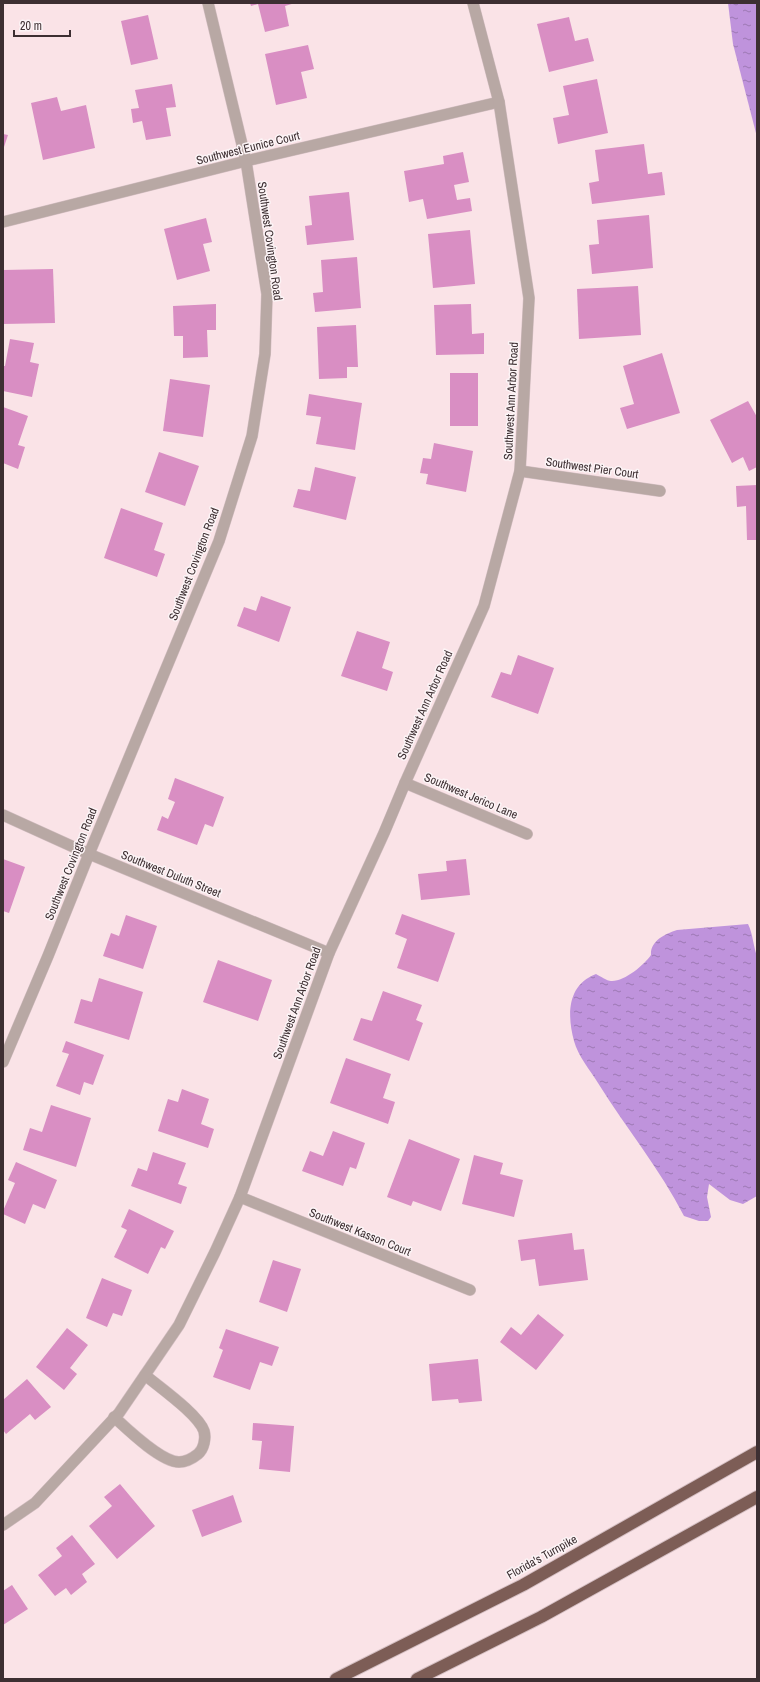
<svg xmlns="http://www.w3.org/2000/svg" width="760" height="1682" viewBox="0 0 760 1682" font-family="'Archivo Narrow',sans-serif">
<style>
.water{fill:url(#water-ripples)}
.building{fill:#d98ec3}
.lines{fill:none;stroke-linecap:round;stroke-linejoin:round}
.minor-casing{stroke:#d4bfc3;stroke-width:12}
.motorway-casing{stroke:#d4bfc3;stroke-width:14}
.minor{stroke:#b8a8a4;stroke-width:11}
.motorway{stroke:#7d5d56;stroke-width:12}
.labels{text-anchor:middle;stroke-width:3;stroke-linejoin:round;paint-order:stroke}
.street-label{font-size:12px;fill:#3d2f32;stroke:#fcf4f6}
</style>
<defs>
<pattern id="water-ripples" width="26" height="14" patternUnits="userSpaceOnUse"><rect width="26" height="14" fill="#bf93dc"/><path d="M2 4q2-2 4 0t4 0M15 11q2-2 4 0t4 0" fill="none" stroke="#9c78b3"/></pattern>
</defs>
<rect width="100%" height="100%" fill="#fae3e7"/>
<g class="water">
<path d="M 728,3 L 757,3 L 757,137 L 733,44 Z"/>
<path d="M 748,924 C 753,934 753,945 757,956 L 757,1196 L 743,1204 L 730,1200 L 709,1184 L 707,1197 L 711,1217 L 708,1221 L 699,1221 L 684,1216 C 660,1169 626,1128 598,1083 C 590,1070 578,1056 574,1041 C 567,1015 567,985 596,974 C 600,976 607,981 611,981 C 624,982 644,965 651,955 C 650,941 665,934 677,930 Z"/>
</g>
<g class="building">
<path d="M 250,3 L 295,3 L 285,6 L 289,26 L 265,32 L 258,4 L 251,6 Z"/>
<path d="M 148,15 L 158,59 L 131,65 L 121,21 Z"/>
<path d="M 569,17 L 575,41 L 588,38 L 594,61 L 549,72 L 537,24 Z"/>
<path d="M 308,45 L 314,69 L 301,72 L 307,98 L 276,105 L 265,54 Z"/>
<path d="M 597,79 L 608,133 L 558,144 L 553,118 L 569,115 L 563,86 Z"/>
<path d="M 172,84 L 176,107 L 166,108 L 171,136 L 146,140 L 142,121 L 133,123 L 131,109 L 139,108 L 135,90 Z"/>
<path d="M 57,97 L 61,111 L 86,105 L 95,148 L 43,160 L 31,103 Z"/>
<path d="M 3,134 L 8,135 L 3,150 Z"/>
<path d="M 644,144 L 648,174 L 662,172 L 665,195 L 592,204 L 589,183 L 599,181 L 595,150 Z"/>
<path d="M 463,152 L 469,182 L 454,185 L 457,200 L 470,198 L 472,211 L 427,219 L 423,199 L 409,202 L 404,171 L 444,164 L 443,156 Z"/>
<path d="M 349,192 L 354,240 L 307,245 L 305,226 L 312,225 L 309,196 Z"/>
<path d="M 649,215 L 653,268 L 592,274 L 589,245 L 599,244 L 597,220 Z"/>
<path d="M 206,218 L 212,242 L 203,244 L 210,271 L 177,280 L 164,229 Z"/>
<path d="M 470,230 L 475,284 L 433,288 L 428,234 Z"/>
<path d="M 357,257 L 361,308 L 315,312 L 313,293 L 323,292 L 321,260 Z"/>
<path d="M 53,269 L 55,323 L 3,324 L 3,270 Z"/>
<path d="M 638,286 L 641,335 L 579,339 L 577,289 Z"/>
<path d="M 216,304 L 216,330 L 207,330 L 208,357 L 183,358 L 183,336 L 174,336 L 173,306 Z"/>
<path d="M 471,304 L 472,334 L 484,333 L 484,354 L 436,355 L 434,305 Z"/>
<path d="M 356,325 L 358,367 L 347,367 L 347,378 L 319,379 L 317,327 Z"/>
<path d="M 10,339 L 34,343 L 30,362 L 39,364 L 32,397 L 3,391 L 3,366 L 5,366 Z"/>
<path d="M 662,353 L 680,413 L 627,429 L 620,408 L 634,404 L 623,366 Z"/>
<rect x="450" y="373" width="28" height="53"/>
<path d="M 170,379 L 210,385 L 203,437 L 163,431 Z"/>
<path d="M 309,394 L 362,403 L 355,450 L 316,444 L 321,417 L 306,415 Z"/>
<path d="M 748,401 L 757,417 L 757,467 L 749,471 L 743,457 L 732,463 L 710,420 Z"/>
<path d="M 3,407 L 28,416 L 18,445 L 25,447 L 18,469 L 3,463 Z"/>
<path d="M 434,443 L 473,451 L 466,492 L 426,484 L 428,474 L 420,473 L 423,458 L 431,459 Z"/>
<path d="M 159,452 L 199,466 L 185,506 L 145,492 Z"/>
<path d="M 315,467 L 356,477 L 346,520 L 293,507 L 298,489 L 310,491 Z"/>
<path d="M 757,485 L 757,540 L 747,540 L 746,506 L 737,507 L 736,486 Z"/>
<path d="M 121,508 L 163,523 L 154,550 L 165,554 L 157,577 L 104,558 Z"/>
<path d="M 261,596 L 291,607 L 279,642 L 237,626 L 244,607 L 256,611 Z"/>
<path d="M 357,631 L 390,642 L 382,668 L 393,672 L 387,691 L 341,676 Z"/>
<path d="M 518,655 L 554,668 L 538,714 L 491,697 L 501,672 L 511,675 Z"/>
<path d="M 175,778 L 224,797 L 213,827 L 205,824 L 197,845 L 157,830 L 162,816 L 168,819 L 175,802 L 168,799 Z"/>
<path d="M 3,859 L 25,867 L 9,913 L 3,911 Z"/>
<path d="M 466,859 L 470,895 L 421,900 L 418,874 L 447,871 L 446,861 Z"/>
<path d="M 402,914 L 455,933 L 438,982 L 397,968 L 407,939 L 395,934 Z"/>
<path d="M 126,915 L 157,926 L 143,969 L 103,956 L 111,933 L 119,936 Z"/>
<path d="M 218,960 L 272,980 L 258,1021 L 203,1002 Z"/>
<path d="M 99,978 L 143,992 L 129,1040 L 74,1023 L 81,999 L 92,1002 Z"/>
<path d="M 383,991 L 422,1005 L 416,1020 L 423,1023 L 409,1061 L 353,1040 L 361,1018 L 372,1021 Z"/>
<path d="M 66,1041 L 104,1055 L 93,1085 L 84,1082 L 80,1095 L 56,1086 L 69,1054 L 62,1052 Z"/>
<path d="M 346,1058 L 391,1074 L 383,1098 L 395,1102 L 388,1124 L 330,1103 Z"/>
<path d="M 182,1089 L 209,1099 L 201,1124 L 214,1129 L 208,1148 L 158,1131 L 168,1099 L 178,1102 Z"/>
<path d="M 51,1105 L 91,1118 L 76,1167 L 23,1150 L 30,1128 L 42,1132 Z"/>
<path d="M 333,1131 L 365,1143 L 356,1169 L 350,1167 L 343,1186 L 302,1171 L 310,1151 L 323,1156 Z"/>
<path d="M 409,1139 L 460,1159 L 441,1211 L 413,1201 L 411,1206 L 387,1197 Z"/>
<path d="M 153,1152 L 186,1163 L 178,1184 L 187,1187 L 181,1204 L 131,1186 L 138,1168 L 147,1171 Z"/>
<path d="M 474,1155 L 503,1163 L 500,1174 L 523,1180 L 514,1217 L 462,1204 Z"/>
<path d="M 16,1162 L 57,1180 L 45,1209 L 33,1204 L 25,1224 L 3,1214 L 3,1211 L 15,1183 L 8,1180 Z"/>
<path d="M 129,1209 L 174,1231 L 165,1249 L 161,1247 L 148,1274 L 114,1257 L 127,1230 L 121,1227 Z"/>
<path d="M 572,1233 L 574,1250 L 584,1249 L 588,1280 L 539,1286 L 535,1259 L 521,1261 L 518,1240 Z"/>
<path d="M 273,1260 L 301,1269 L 287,1312 L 259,1302 Z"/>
<path d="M 102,1278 L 132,1290 L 122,1316 L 113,1313 L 107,1327 L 86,1318 Z"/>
<path d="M 538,1314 L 564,1335 L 536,1370 L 500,1342 L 511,1327 L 521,1335 Z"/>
<path d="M 67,1328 L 88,1345 L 70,1368 L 77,1374 L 64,1390 L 36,1367 Z"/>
<path d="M 226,1329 L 279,1347 L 272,1366 L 260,1362 L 250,1390 L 213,1377 L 223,1350 L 219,1348 Z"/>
<path d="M 478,1359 L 482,1401 L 459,1403 L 458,1399 L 432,1401 L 429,1364 Z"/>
<path d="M 27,1379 L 51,1407 L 35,1420 L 30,1414 L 6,1434 L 3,1430 L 3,1400 Z"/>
<path d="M 253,1423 L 294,1426 L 290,1472 L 259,1469 L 262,1441 L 252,1440 Z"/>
<path d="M 120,1484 L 155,1526 L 117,1559 L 89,1526 L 112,1506 L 104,1497 Z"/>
<path d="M 233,1495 L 242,1522 L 202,1537 L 192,1510 Z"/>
<path d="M 72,1535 L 95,1564 L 82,1574 L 87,1582 L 71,1595 L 66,1588 L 55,1596 L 38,1575 L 62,1556 L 56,1548 Z"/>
<path d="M 12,1585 L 28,1609 L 3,1625 L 3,1591 Z"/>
</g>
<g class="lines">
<defs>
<g id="minor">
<path d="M 3,222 L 246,161 L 499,102"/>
<path d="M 520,471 L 660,491"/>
<path d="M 405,783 L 527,834"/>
<path d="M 3,815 L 89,854 L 329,953"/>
<path d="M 3,1062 L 48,956 L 89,854 L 219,541 L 252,436 L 265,354 L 267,294 L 246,161 L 208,3"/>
<path d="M 240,1197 L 470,1290"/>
<path d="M 114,1417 C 127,1429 161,1462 179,1462 C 186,1462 193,1458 198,1454 C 204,1449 206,1438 204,1431 C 198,1414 159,1387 145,1375"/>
<path d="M 3,1525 L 35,1503 L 119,1413 L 179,1325 L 215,1252 L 240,1197 L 329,953 L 384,833 L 405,783 L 484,606 L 520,471 L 529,298 L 499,102 L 473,3"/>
</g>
<g id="motorway">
<path d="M 336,1679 L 523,1585 L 757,1452"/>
<path d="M 417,1679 L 541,1617 L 757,1497"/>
</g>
</defs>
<use href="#minor" class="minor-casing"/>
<use href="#motorway" class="motorway-casing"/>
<use href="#minor" class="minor"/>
<use href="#motorway" class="motorway"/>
</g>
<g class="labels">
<g class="street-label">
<text transform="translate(248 148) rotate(-14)" y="4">Southwest Eunice Court</text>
<text transform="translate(270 241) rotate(82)" y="4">Southwest Covington Road</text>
<text transform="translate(511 401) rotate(-87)" y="4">Southwest Ann Arbor Road</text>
<text transform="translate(592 468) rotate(8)" y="4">Southwest Pier Court</text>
<text transform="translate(194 564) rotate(-69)" y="4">Southwest Covington Road</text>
<text transform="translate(425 705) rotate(-66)" y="4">Southwest Ann Arbor Road</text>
<text transform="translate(471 796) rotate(23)" y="4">Southwest Jerico Lane</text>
<text transform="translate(71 864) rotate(-68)" y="4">Southwest Covington Road</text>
<text transform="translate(171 874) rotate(22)" y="4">Southwest Duluth Street</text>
<text transform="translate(297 1003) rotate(-70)" y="4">Southwest Ann Arbor Road</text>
<text transform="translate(360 1232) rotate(22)" y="4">Southwest Kasson Court</text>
<text transform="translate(542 1557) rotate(-29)" y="4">Florida's Turnpike</text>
</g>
</g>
<rect width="760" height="1682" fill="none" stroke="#3d2f32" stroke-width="8"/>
<path d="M14 30v6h56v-6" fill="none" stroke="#3d2f32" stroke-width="2"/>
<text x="20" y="30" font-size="12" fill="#3d2f32" stroke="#fcf4f6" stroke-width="3" paint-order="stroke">20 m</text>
</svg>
